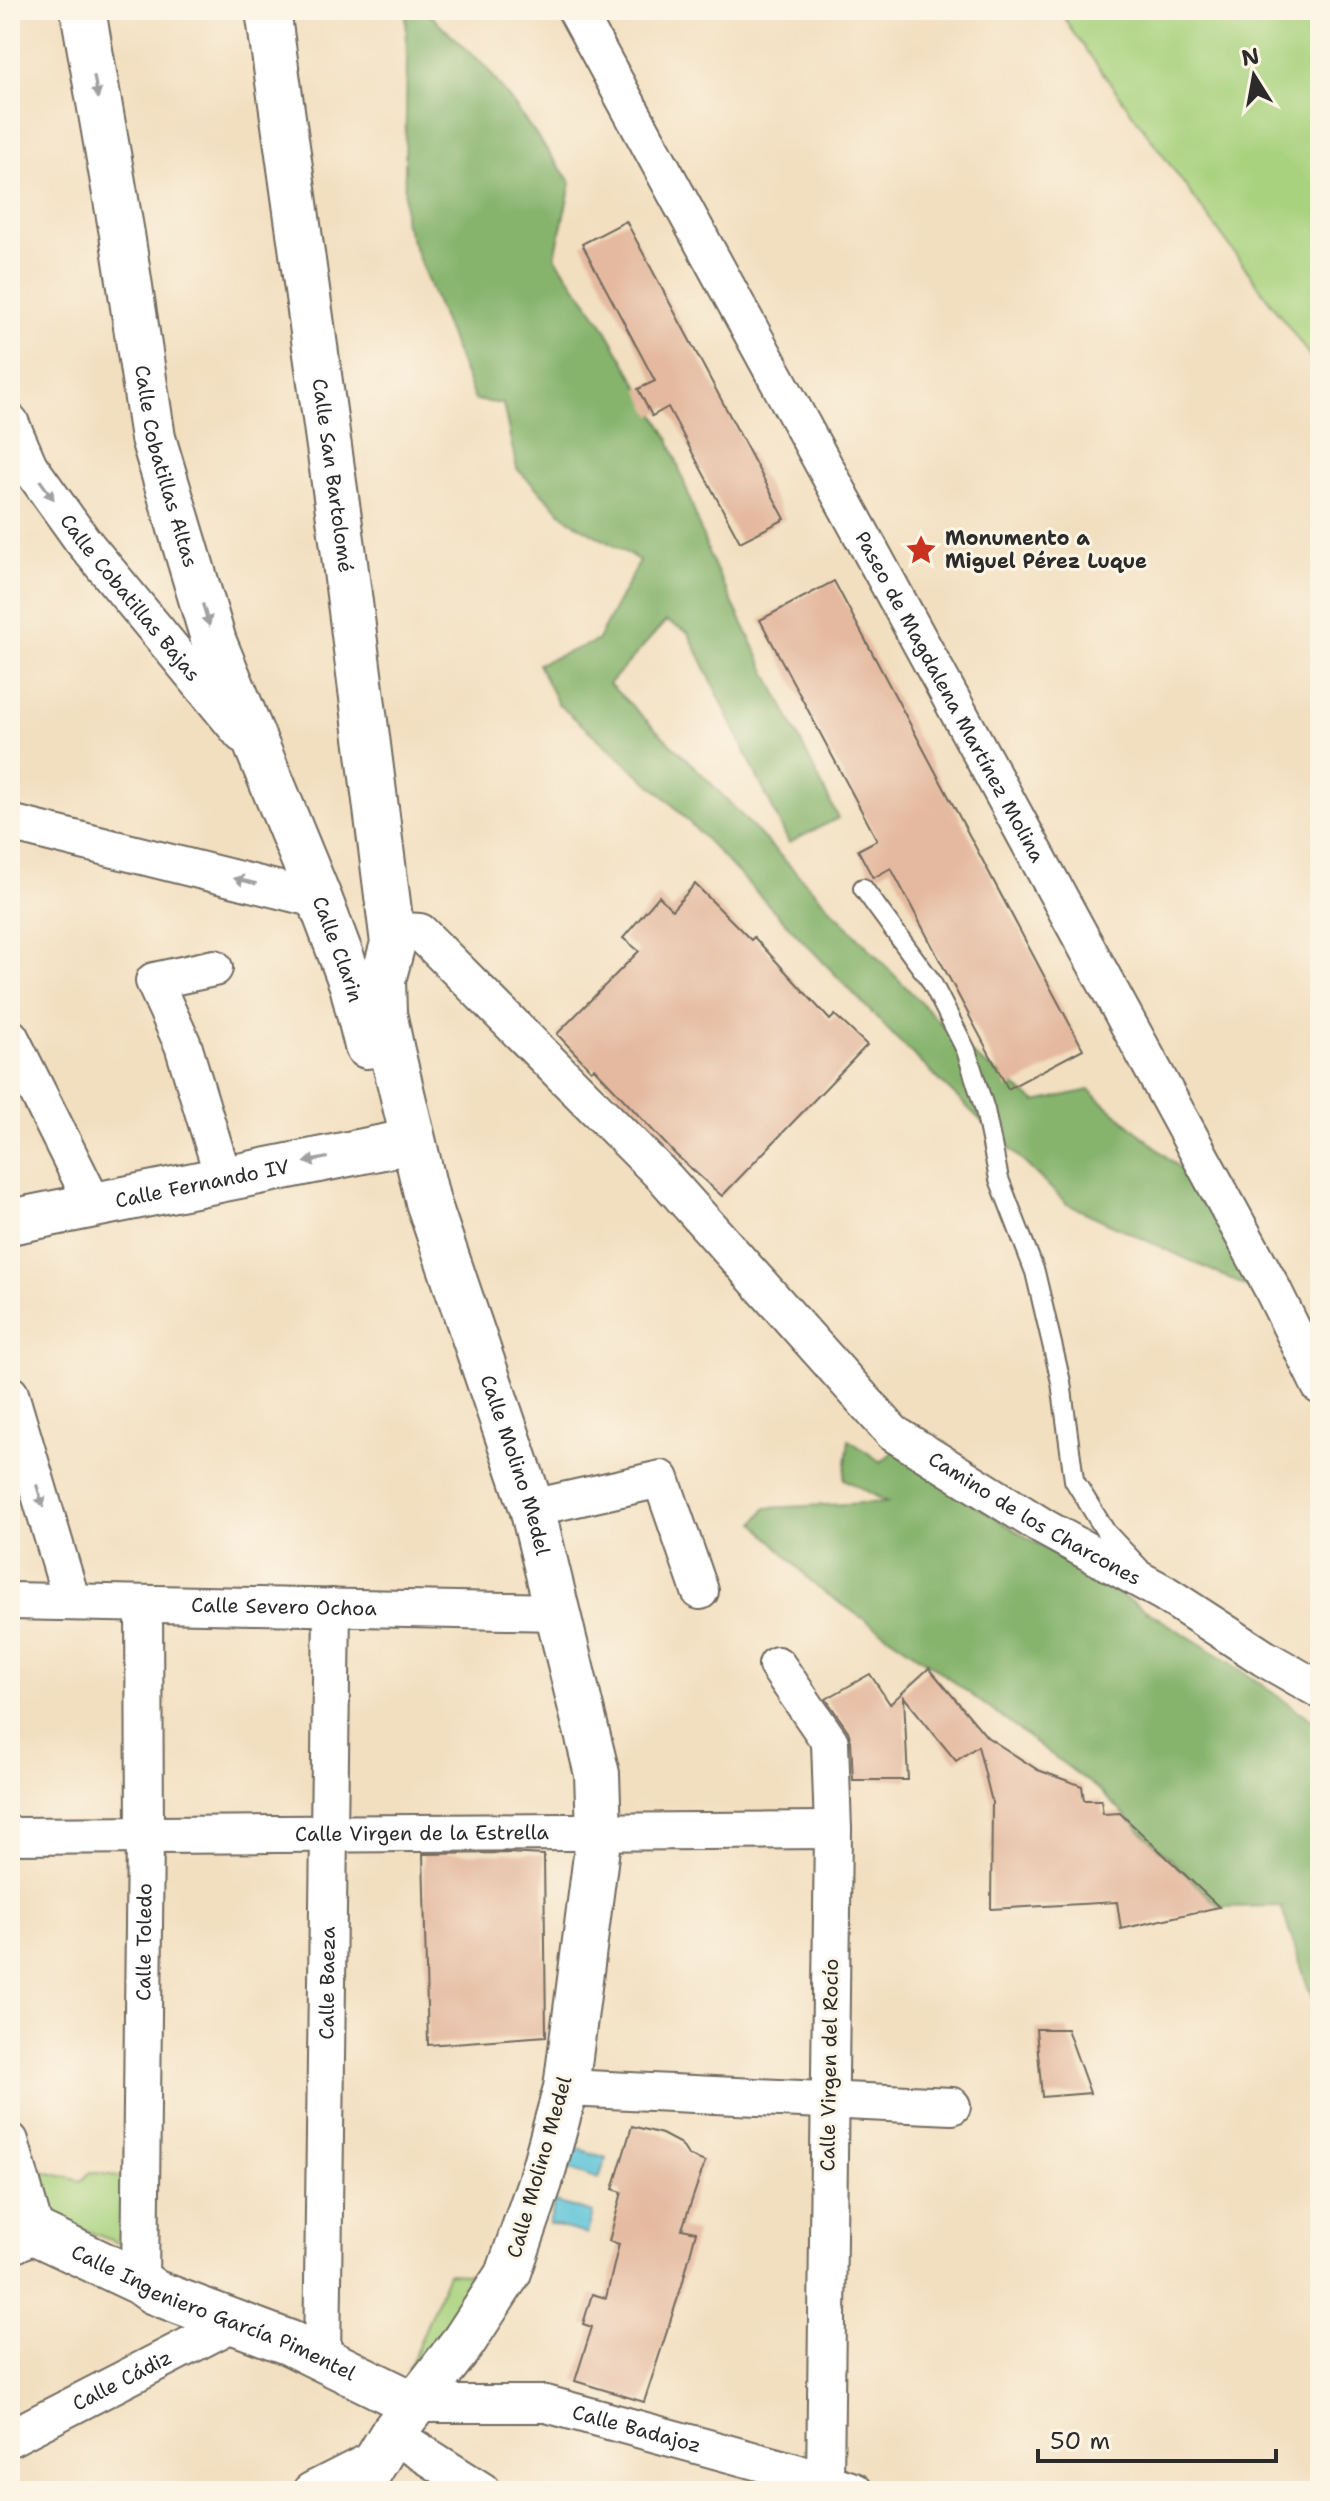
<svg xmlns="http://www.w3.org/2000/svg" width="1330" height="2501" viewBox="0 0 1330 2501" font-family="'Shantell Sans',sans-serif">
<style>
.green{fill:#a8d27e;stroke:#6a7e54;stroke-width:2}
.forest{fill:#86b46d;stroke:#58704c;stroke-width:2}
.water{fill:#5cc3d9;stroke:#447782;stroke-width:2}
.building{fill:#e4b99f}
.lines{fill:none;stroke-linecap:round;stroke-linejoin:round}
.service-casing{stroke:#716a5f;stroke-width:22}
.minor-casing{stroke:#716a5f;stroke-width:40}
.tertiary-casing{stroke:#716a5f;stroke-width:48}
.service{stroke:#fff;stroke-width:18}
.minor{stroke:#fff;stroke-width:36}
.tertiary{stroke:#fff;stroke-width:44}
.oneway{fill:#a0a0a0}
.labels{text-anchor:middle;stroke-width:6;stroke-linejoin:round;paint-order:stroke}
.street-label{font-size:20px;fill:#2b2b2b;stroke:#fcf5e5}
.poi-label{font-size:20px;font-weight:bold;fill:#2b2b2b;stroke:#fcf5e5;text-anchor:start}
</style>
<rect width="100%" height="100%" fill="#fcf5e5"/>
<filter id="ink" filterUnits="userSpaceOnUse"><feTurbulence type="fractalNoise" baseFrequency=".0125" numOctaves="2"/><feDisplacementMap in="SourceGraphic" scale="16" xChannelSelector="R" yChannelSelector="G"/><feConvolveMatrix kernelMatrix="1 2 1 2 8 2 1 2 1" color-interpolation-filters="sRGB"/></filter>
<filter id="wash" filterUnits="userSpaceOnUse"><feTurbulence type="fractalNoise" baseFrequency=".006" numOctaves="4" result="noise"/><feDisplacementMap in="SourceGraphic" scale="32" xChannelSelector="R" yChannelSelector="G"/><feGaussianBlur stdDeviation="1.8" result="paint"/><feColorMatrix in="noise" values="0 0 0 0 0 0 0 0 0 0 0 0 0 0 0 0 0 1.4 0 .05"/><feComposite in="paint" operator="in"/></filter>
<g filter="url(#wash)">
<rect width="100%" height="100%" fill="#f2dfc0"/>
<g class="green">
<path d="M 1061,10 L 1320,10 L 1320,370 L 1070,28 Z"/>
<path d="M 41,2171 L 81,2181 L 90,2172 L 125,2177 L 121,2244 L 51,2217 Z"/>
<path d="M 448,2273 L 482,2275 L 422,2373 L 408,2371 Z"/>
</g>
<g class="forest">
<path d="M 406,10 L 425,10 L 486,67 L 571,183 L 555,257 L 602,323 L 669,439 L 710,557 L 838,818 L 789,843 L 688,632 L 666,621 L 609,684 L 701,773 L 966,1050 L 1036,1102 L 1089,1090 L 1192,1179 L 1265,1295 L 1067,1204 L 898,1040 L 667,799 L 558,704 L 538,664 L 597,641 L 640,561 L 569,520 L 517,469 L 503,404 L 475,400 L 404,221 L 407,60 Z"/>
<path d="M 849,1440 L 881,1462 L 894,1451 L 947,1488 L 1228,1661 L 1320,1726 L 1320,2009 L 1308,1987 L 1281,1906 L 1219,1907 L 1099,1790 L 934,1667 L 817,1587 L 755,1523 L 766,1508 L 887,1502 L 844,1479 Z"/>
</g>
<g class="water">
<path d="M 573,2147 L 606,2158 L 599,2179 L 565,2167 Z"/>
<path d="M 555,2202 L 593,2213 L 587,2234 L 549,2224 Z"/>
</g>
<g id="blocks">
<g class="building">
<path d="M 626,221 L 785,519 L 740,542 L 668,407 L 652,416 L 638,389 L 655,381 L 582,244 Z"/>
<path d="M 834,581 L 1083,1049 L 1008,1089 L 891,868 L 873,878 L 858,850 L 877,840 L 760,620 Z"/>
<path d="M 695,884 L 751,940 L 754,937 L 830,1020 L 835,1015 L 867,1045 L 722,1196 L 676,1155 L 594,1068 L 591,1070 L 557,1034 L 639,951 L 623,938 L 659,896 L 672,910 Z"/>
<path d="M 929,1668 L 987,1737 L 1038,1770 L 1082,1786 L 1084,1800 L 1101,1800 L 1103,1814 L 1120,1813 L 1219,1907 L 1121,1929 L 1117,1902 L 991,1909 L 992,1802 L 978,1746 L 956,1761 L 904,1697 L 908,1780 L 853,1780 L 851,1741 L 848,1731 L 826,1699 L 870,1674 L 890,1704 Z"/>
<path d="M 507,1853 L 544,1855 L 546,2036 L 428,2045 L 423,1854 Z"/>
<path d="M 1036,2029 L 1067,2029 L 1090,2093 L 1042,2097 Z"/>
<path d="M 632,2126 L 662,2134 L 681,2144 L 688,2155 L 705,2162 L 682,2229 L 696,2232 L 682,2285 L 644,2402 L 575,2381 L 592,2327 L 583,2324 L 592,2294 L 606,2298 L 619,2244 L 609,2241 L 622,2192 L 613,2189 Z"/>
</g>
</g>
</g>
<g filter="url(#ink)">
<use href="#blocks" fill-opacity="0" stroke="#716a5f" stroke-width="2"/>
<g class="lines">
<defs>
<path id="service" d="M 863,888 L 931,981 L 966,1050 L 985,1110 L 999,1179 L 1035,1272 L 1061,1382 L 1074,1480 L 1106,1532 L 1140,1568"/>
<g id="minor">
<path id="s1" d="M 576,10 L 1272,1288 L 1320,1386"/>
<path id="s2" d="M 10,422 L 29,466 L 82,540 L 242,734"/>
<path d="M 10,823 L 320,900"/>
<path id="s3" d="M 393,943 C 402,932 407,930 420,932 L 667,1180 L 893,1433 L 1045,1528 L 1164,1593 L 1264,1658 L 1320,1690"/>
<path d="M 214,968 L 154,981 L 183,1045 L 224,1180"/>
<path d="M 10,1037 L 94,1205"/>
<path d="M 10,1394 L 72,1602"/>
<path d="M 532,1508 L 661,1479 L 700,1591"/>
<path id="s4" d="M 10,1601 L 556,1612"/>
<path d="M 777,1665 L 830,1742 L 833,1830 L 825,2481"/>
<path id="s5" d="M 10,1836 L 833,1830"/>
<path d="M 566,2088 L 952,2106"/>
<path d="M 10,2141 L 36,2233 L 15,2244"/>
<path id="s6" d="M 140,2282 L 145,1836 L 144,1604"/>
<path id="s7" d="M 322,2359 L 332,1607"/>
<path id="s8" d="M 414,2404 L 546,2404 L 796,2472 L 854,2491"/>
<path d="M 392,2434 L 482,2491"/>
<path id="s9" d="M 10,2438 L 235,2322"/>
<path d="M 311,2491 L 378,2457"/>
</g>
<g id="tertiary">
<path id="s10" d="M 83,10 L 122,234 L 153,438 L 214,642 L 320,900 L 352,985 L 367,1046"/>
<path id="s11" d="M 268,10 L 343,547 L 393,943 L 383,980 L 384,1013 L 392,1051 L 428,1202 L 532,1508 L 597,1774 L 599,1832 L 566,2088 L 540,2182 L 509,2272 L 464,2341 L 392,2434 L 358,2491"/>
<path id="s12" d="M 10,1222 L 393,1145"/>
<path id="s13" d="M 10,2225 L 36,2233 L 140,2282 L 154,2292 L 290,2343 L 414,2404"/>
</g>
</defs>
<use href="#service" class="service-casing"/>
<use href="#minor" class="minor-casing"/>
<use href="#tertiary" class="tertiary-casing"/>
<use href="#service" class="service"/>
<use href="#minor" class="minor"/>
<use href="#tertiary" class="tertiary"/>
</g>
<defs><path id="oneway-solid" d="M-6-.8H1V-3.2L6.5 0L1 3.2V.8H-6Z" transform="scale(2)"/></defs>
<g class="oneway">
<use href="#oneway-solid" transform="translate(96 87) rotate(80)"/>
<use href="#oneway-solid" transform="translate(47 490) rotate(54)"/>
<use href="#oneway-solid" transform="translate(206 615) rotate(73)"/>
<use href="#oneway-solid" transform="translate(245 881) rotate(-166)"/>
<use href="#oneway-solid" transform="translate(316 1160) rotate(168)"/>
<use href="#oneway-solid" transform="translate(40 1496) rotate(73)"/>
</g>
</g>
<defs>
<symbol id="sight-bare" viewBox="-9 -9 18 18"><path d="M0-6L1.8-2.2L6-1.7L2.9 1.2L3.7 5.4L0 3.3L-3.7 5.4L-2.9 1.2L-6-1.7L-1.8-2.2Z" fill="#c8321e" stroke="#fcf5e5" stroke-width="2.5" paint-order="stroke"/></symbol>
</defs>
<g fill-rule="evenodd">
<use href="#sight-bare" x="899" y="528" width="44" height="44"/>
</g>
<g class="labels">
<g class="street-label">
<text dy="7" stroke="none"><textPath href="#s10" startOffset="464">Calle Cobatillas Altas</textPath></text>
<text dy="7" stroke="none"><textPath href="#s11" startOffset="470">Calle San Bartolomé</textPath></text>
<text dy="7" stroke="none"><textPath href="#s2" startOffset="214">Calle Cobatillas Bajas</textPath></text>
<text dy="7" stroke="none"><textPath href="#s1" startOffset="782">Paseo de Magdalena Martínez Molina</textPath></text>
<text dy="7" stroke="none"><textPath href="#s10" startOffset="978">Calle Clarin</textPath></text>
<text dy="7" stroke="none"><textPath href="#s12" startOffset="196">Calle Fernando IV</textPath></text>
<text dy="7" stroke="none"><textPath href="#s11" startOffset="1484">Calle Molino Medel</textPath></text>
<text dy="7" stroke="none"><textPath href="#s3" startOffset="886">Camino de los Charcones</textPath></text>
<text dy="7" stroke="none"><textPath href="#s4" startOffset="274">Calle Severo Ochoa</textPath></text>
<text dy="7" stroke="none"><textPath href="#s5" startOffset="412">Calle Virgen de la Estrella</textPath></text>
<text dy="7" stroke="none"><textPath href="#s6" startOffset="340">Calle Toledo</textPath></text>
<text dy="7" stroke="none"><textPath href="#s7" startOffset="376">Calle Baeza</textPath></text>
<text transform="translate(829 2065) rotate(-89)" y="7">Calle Virgen del Rocío</text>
<text transform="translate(539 2167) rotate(-74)" y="7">Calle Molino Medel</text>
<text dy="7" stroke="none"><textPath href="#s13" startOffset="222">Calle Ingeniero García Pimentel</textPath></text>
<text dy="7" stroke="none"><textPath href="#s9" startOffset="126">Calle Cádiz</textPath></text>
<text dy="7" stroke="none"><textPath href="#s8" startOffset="226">Calle Badajoz</textPath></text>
</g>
<g class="poi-label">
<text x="945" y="545">Monumento a<tspan x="945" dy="23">Miguel Pérez Luque</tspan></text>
</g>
</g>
<rect width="1330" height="2501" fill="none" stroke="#fcf5e5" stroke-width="40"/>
<g transform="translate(1254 76) rotate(349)" stroke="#fcf5e5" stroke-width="6" paint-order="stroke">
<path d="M0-6L14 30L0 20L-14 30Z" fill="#2b2b2b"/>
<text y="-12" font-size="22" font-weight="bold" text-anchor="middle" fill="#2b2b2b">N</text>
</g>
<path d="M1038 2449v12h238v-12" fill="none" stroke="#2b2b2b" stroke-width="4"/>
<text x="1050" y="2449" font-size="24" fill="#2b2b2b" stroke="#fcf5e5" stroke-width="6" paint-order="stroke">50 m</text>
</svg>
